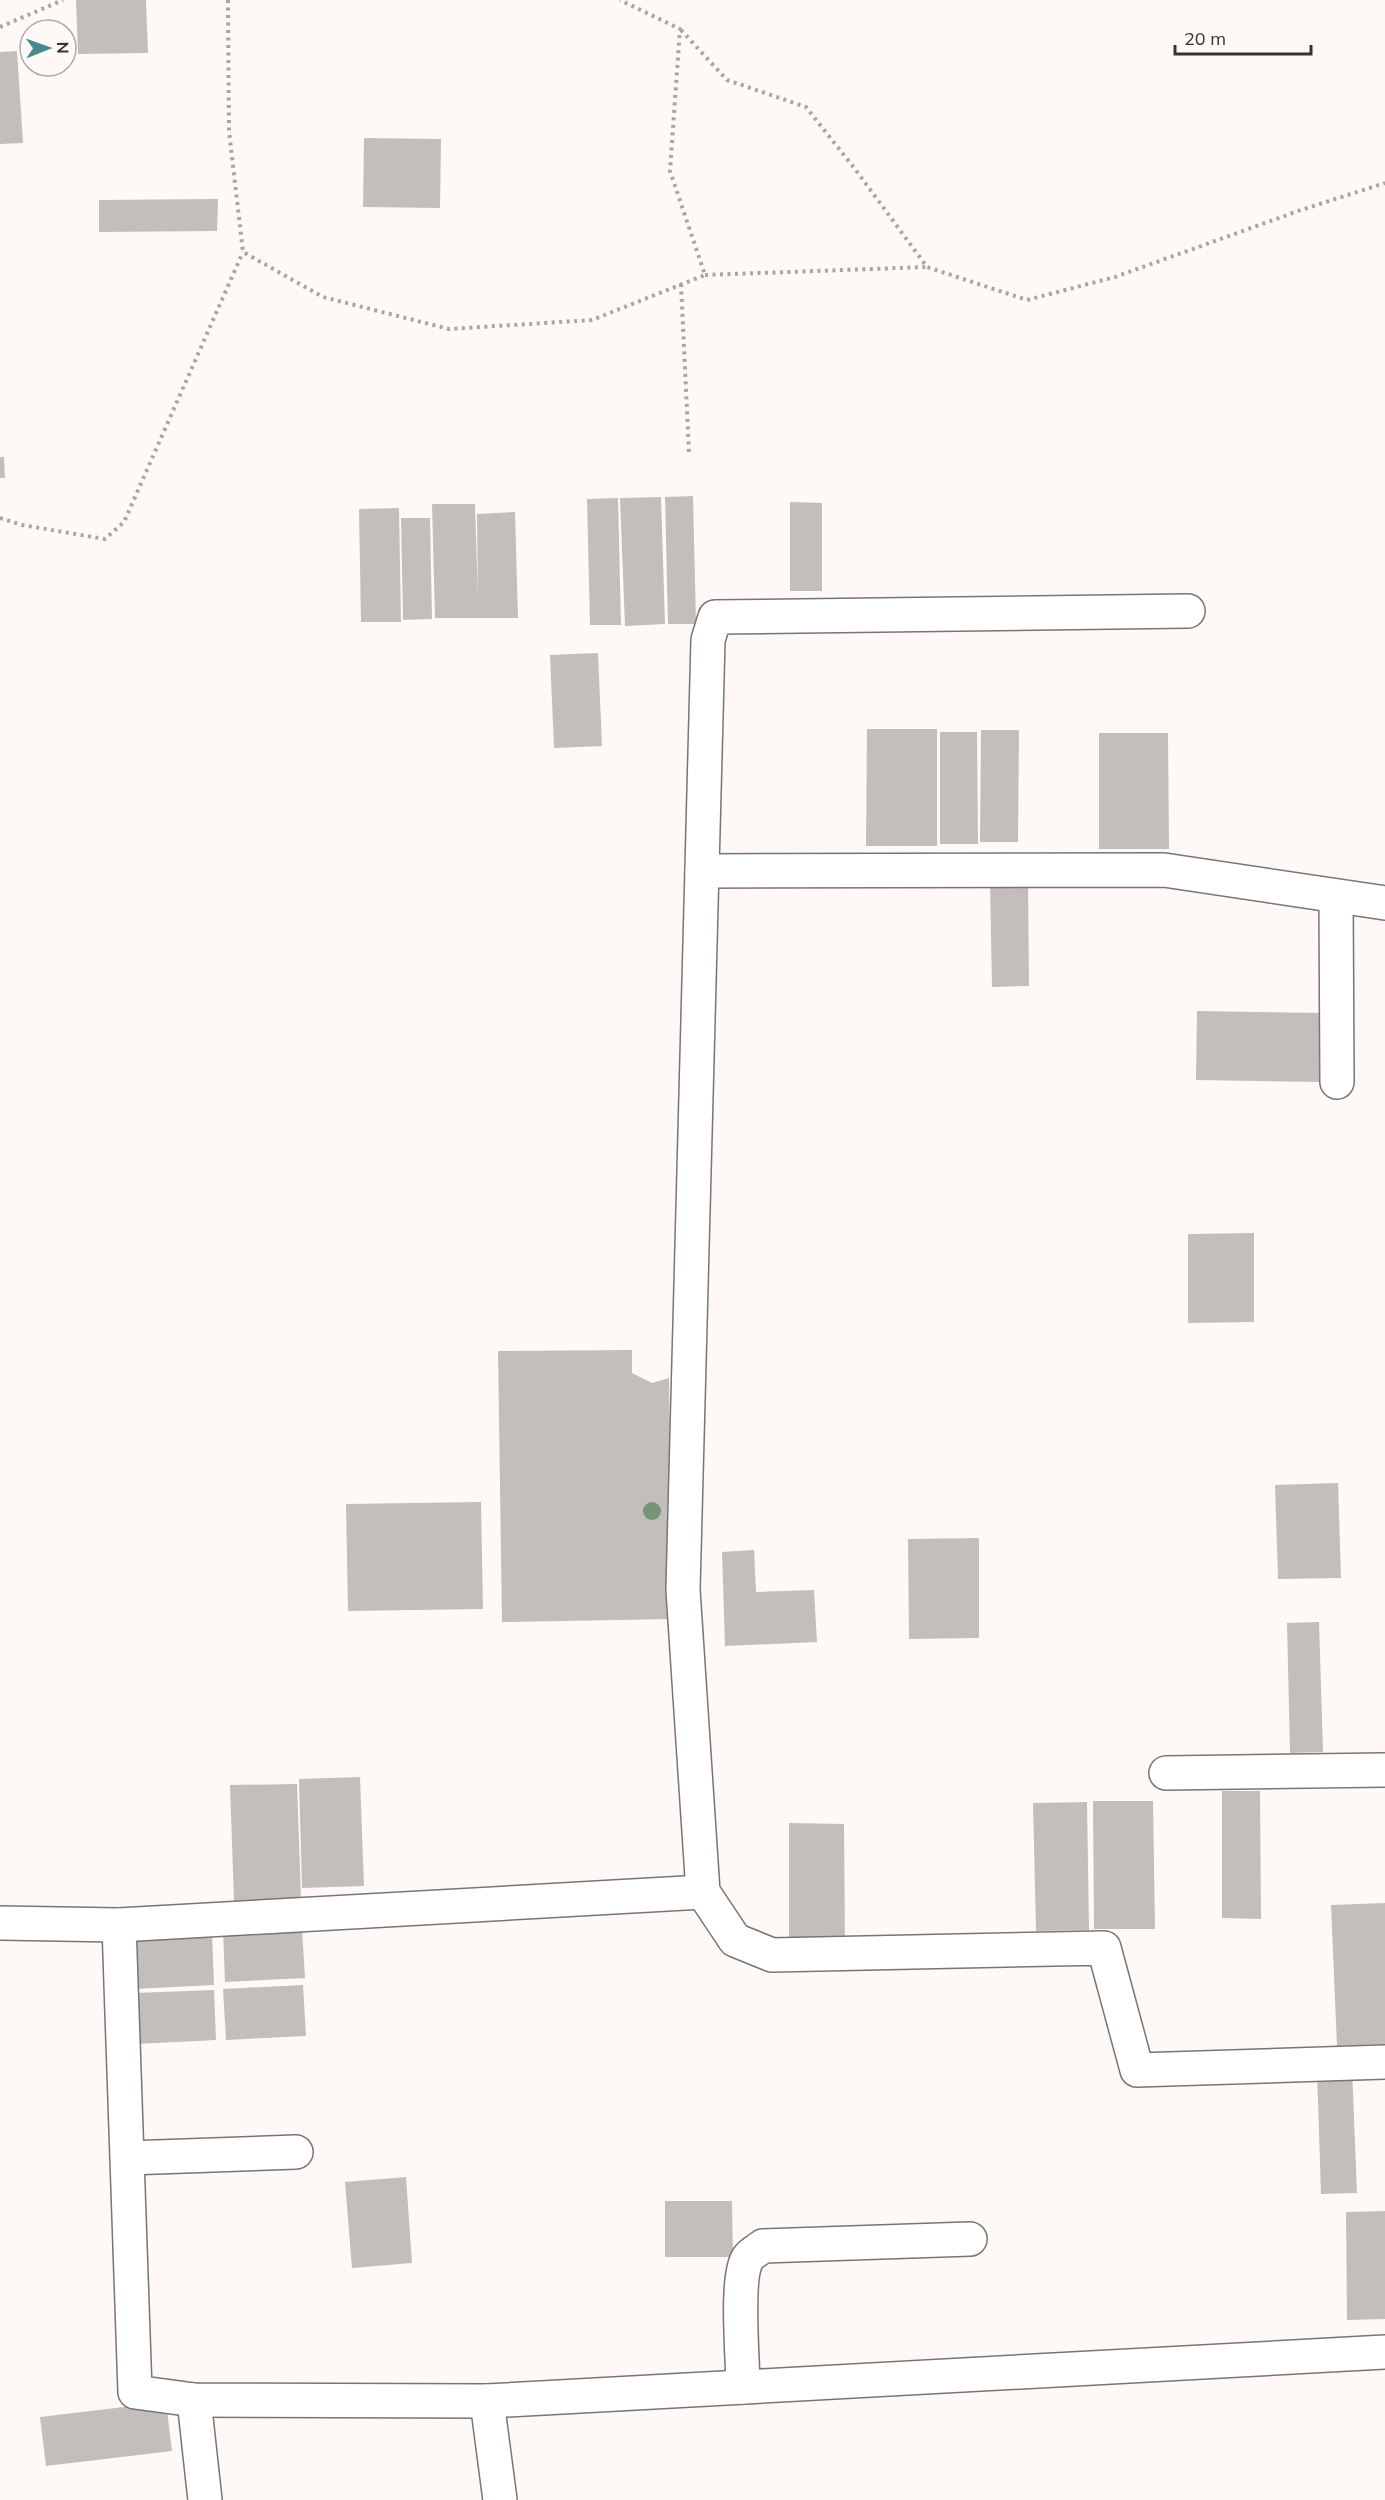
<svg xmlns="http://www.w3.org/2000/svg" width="1385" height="2500" viewBox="0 0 1385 2500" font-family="Mulish,sans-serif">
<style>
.building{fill:#c3bebb}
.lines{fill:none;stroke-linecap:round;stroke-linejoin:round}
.minor-casing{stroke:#797572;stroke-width:36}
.path{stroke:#a8a5a2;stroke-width:4;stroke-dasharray:3 4.5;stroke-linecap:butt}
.minor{stroke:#fff;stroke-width:33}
.tree{fill:#779478}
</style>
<rect width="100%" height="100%" fill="#fef9f6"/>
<g class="building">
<path d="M 76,0 L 146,0 L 148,53 L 78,54 Z"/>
<path d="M 17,51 L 23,143 L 0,144 L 0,52 Z"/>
<path d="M 364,138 L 441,139 L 440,208 L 363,207 Z"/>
<path d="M 218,199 L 217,231 L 99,232 L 99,200 Z"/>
<path d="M 0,457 L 4,457 L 5,478 L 0,478 Z"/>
<path d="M 693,496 L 696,624 L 668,624 L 665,497 Z"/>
<path d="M 661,497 L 665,624 L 625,626 L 620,498 Z"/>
<path d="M 618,498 L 621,625 L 590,625 L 587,499 Z"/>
<path d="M 790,502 L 822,503 L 822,591 L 790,591 Z"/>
<path d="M 432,504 L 475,504 L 478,598 L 477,514 L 515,512 L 518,618 L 435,618 Z"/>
<path d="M 399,508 L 401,622 L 361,622 L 359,509 Z"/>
<path d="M 401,518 L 430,518 L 432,619 L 403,620 Z"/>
<path d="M 598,653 L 602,746 L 554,748 L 550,655 Z"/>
<path d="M 867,729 L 937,729 L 937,846 L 866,846 Z"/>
<path d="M 981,730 L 1019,730 L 1018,842 L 980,842 Z"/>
<path d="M 940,732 L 977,732 L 978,844 L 940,844 Z"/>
<path d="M 1099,733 L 1168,733 L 1169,849 L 1099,849 Z"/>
<path d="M 990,881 L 1028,881 L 1029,986 L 992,987 Z"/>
<path d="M 1197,1011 L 1326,1013 L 1325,1082 L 1196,1080 Z"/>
<path d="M 1254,1233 L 1254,1322 L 1188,1323 L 1188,1234 Z"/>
<path d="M 632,1350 L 632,1373 L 652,1383 L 669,1378 L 672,1619 L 502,1622 L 498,1351 Z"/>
<path d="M 1338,1483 L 1341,1578 L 1278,1579 L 1275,1485 Z"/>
<path d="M 481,1502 L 483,1609 L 348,1611 L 346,1504 Z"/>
<path d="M 979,1538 L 979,1638 L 909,1639 L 908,1539 Z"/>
<path d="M 754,1550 L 756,1592 L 814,1590 L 817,1642 L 725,1646 L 722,1552 Z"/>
<path d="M 1319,1622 L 1323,1752 L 1290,1753 L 1287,1623 Z"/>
<path d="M 360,1777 L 364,1886 L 302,1888 L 299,1779 Z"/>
<path d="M 297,1784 L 301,1899 L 234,1901 L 230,1785 Z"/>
<path d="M 1222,1791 L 1260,1791 L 1261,1919 L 1222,1918 Z"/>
<path d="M 1093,1801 L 1153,1801 L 1155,1929 L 1094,1929 Z"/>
<path d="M 1087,1802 L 1089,1930 L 1036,1931 L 1033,1803 Z"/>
<path d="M 789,1823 L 844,1824 L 845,1942 L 789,1942 Z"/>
<path d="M 1385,1903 L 1385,2044 L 1337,2046 L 1331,1905 Z"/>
<path d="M 302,1928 L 305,1978 L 225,1982 L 223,1931 Z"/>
<path d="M 212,1934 L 214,1985 L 134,1989 L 131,1938 Z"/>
<path d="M 303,1985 L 306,2036 L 226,2040 L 223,1989 Z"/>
<path d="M 214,1990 L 216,2040 L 136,2044 L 134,1993 Z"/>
<path d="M 1352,2068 L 1357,2193 L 1321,2194 L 1317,2069 Z"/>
<path d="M 406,2177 L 412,2263 L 352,2268 L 345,2182 Z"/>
<path d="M 665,2201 L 732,2201 L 733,2257 L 665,2257 Z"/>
<path d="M 1385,2211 L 1385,2319 L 1347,2320 L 1346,2212 Z"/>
<path d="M 166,2402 L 172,2451 L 46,2466 L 40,2417 Z"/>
</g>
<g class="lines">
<defs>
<g id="minor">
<path d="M 1188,611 L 715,617 L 708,640 L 683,1590 L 703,1892 L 735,1940 L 772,1955 L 1104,1948 L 1137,2070 L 1385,2062"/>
<path d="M 702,871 L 1164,870 L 1385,903"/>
<path d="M 1336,896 L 1337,1082"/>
<path d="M 1166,1773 L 1385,1770"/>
<path d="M 0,1923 L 119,1925 L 703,1892"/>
<path d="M 119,1925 L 135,2392 L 194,2400 L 487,2401 L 1385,2352"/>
<path d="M 128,2158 L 296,2152"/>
<path d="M 743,2387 C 743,2360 735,2277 748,2258 C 751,2253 758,2250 763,2246 L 970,2239"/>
<path d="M 194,2400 L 205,2500"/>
<path d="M 487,2401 L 500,2500"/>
</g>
</defs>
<use href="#minor" class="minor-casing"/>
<g class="path">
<path d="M 228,0 L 229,131 L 243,252 L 323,297 L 449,329 L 592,320 L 705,275 L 670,171 L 680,29 L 620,0"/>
<path d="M 0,27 L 63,0"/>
<path d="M 681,30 L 727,80 L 806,107 L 855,169 L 927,267 L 1027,300 L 1115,277 L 1301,210 L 1385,183"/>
<path d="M 705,275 L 926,267"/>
<path d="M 681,284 L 689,453"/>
<path d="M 0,518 L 22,525 L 105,539 L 124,522 L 243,252"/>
</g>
<use href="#minor" class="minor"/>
</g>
<circle class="tree" cx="652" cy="1511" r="9"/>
<g transform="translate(48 48) rotate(89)"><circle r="28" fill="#fef9f6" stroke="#aeaaa8" stroke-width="1.5"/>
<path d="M0-4.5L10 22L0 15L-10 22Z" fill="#448c8a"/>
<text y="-9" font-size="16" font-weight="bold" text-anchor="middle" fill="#353332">N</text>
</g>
<path d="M1175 45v9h136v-9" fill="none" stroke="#353332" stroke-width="3"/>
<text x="1184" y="45" font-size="18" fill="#353332" stroke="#fef9f6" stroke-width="4.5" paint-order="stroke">20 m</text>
</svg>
